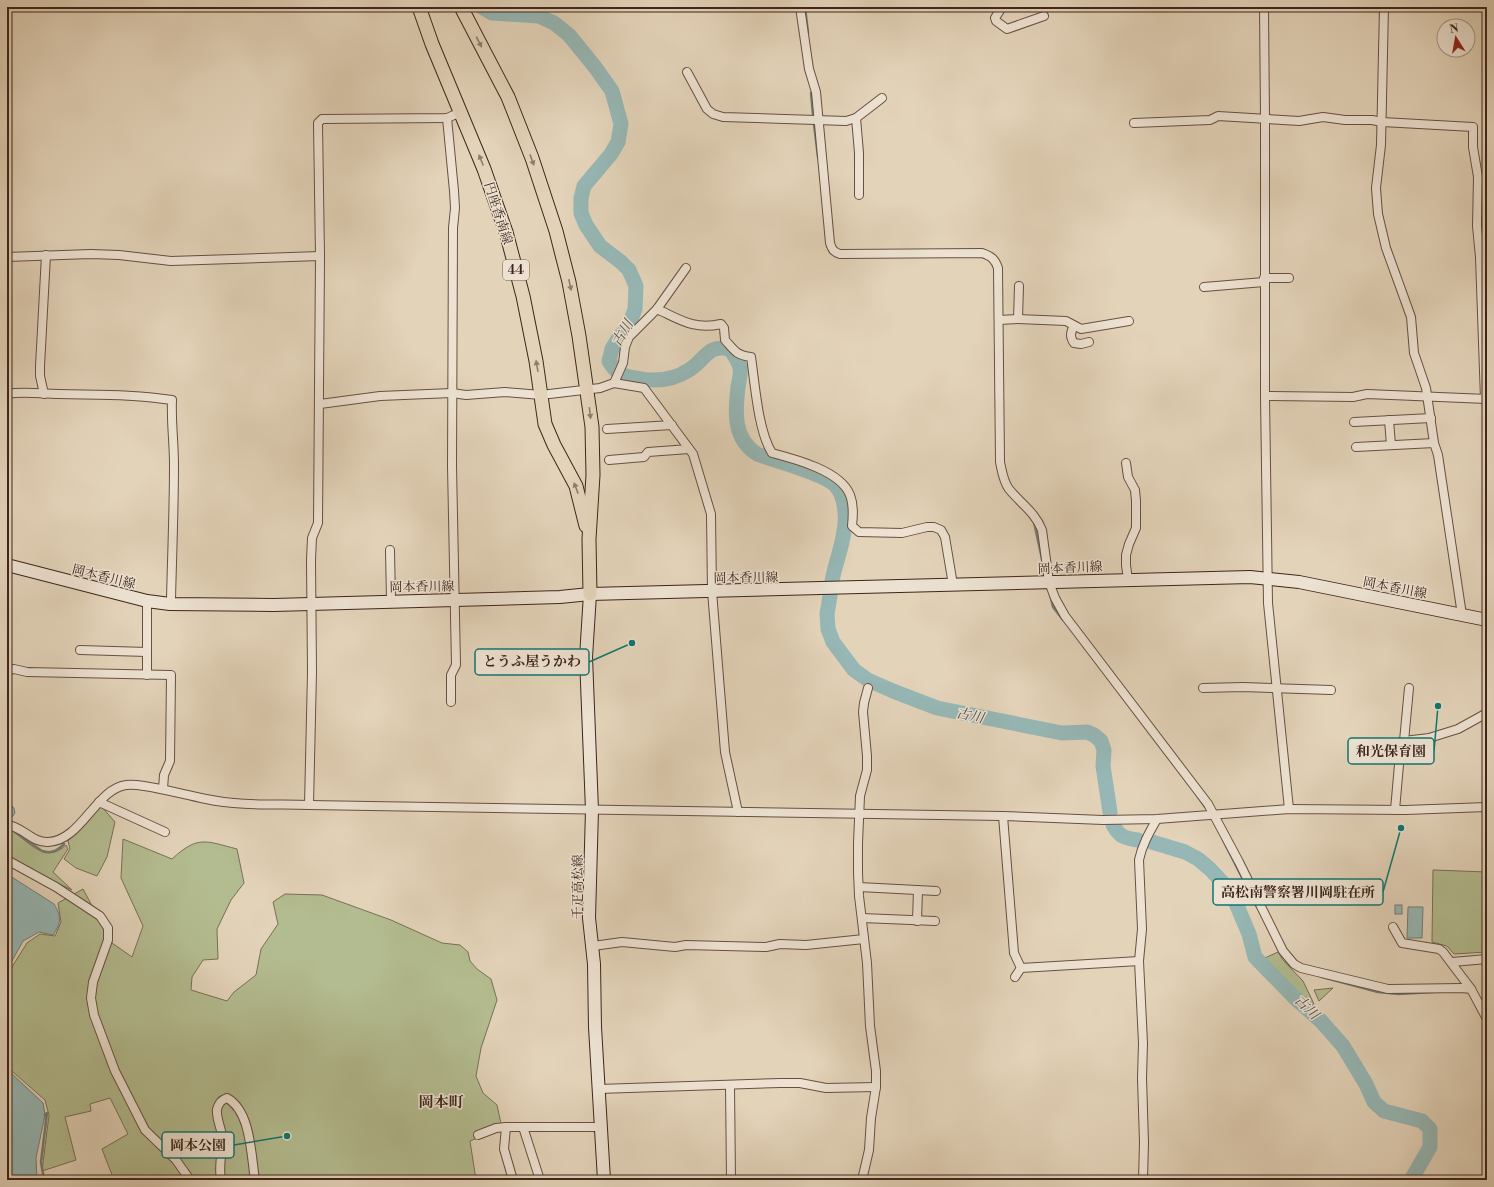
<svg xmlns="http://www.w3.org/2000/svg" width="1494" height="1187" viewBox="0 0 1494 1187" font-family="'Libre Bodoni','Noto Serif JP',serif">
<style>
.green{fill:#b3bc90;stroke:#787056}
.water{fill:#96b7b5;stroke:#737d77}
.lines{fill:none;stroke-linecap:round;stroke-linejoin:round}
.stream{stroke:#737d77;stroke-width:2.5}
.river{stroke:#96b7b5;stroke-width:15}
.street-casing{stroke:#675042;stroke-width:10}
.secondary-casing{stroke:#3e251b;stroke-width:14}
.primary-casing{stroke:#3e251b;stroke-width:15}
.street{stroke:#ede2d2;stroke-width:8}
.secondary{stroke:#ede2d2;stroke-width:12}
.primary{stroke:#e3d3b9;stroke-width:13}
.oneway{fill:#907c6a}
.labels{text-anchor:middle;stroke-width:3;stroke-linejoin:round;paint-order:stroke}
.shield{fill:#ede2d2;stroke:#725e52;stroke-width:1}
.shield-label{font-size:12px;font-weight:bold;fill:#3e251b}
.street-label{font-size:13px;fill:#3e251b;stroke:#ede2d2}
.water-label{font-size:14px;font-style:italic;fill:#544a42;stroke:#ede2d2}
.quarter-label{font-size:15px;font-weight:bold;fill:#3e251b;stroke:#ede2d2}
.leader{fill:none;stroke:#0f766e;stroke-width:1.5}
.callout-dot{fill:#0f766e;stroke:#ede2d2;stroke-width:1.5}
.callout{fill:#ede2d2;stroke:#0f766e;stroke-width:1.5}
.callout-label{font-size:14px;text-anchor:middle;font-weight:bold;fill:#3e251b}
</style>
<rect width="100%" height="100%" fill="#e3d3b9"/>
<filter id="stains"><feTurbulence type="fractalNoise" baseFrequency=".005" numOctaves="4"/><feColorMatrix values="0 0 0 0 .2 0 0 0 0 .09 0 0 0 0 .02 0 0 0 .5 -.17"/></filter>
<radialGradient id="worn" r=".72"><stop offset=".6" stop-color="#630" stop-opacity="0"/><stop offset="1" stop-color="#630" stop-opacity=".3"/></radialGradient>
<g class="green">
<path d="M 101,806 L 115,822 L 107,857 L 97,876 L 76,868 L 64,859 L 70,849 L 68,841 Z"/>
<path d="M 7,829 L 12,830 C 29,843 46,864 66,845 L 68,849 L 53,872 L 72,890 L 42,876 L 7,856 Z"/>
<path d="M 123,839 L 172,859 C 198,835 206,841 237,849 L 244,883 L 231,900 L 217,929 L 218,959 L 203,960 L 192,977 L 191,990 L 227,1001 L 234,992 L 256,975 L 261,949 L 278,924 L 273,902 L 285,894 L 322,895 L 391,920 L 442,943 L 460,945 L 468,952 L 470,961 L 477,969 L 491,979 L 497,1000 L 481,1048 L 476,1076 L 483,1093 L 497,1105 L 502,1128 L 470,1141 L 476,1180 L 114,1180 L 102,1149 L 128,1134 L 110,1098 L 90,1104 L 91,1111 L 65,1117 L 76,1160 L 42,1171 L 49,1115 L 45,1100 L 13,1072 L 7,1071 L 7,975 L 27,943 L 40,934 L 55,936 L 61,922 L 58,903 L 83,889 L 112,943 L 132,957 L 143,926 L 121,878 Z"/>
<path d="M 1433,870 L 1487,872 L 1487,952 L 1454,954 L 1447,946 L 1432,942 Z"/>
<path d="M 1278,952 L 1283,960 L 1303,981 L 1314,1004 L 1310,1006 L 1263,961 L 1261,956 L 1265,958 Z"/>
<path d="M 1333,988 L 1319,1001 L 1314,990 Z"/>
</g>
<g class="water">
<path d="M 7,801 L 14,808 L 15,813 L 12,817 L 7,812 Z"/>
<path d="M 7,874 L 54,904 C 62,917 61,923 53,935 L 39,932 L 23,941 L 7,970 Z"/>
<rect x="1395" y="905" width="7" height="9"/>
<path d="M 1408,907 L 1423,907 L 1422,938 L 1407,938 Z"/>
<path d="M 7,1073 L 11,1073 L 43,1103 L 45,1115 L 36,1158 L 37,1180 L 7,1180 Z"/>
</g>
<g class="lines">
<g class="stream">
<path d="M 805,7 L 808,33"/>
<path d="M 811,93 L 813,115"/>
<path d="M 814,124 L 818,157"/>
<path d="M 1034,522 L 1042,559"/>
<path d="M 1050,594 L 1053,607 L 1063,620"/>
<path d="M 1198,797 L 1206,808"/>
<path d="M 12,830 L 42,851 C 52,854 57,851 64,844"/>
<path d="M 1223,840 L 1257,907"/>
<path d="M 1322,977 L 1378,992 L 1399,994 L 1433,992"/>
<path d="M 44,1180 L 41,1162 L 47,1113 L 45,1115"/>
</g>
<g class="river">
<path d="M 482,7 L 492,13 L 539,16 L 554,23 L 569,35 L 595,67 L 612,91 L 621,124 L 618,142 L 611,154 L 584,186 L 581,198 L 581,213 L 586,225 L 600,246 L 621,262 L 629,270 L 636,286 L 635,309 L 628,328 L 620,336 L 612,349 L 609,361 C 617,374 621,376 636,378 C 654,382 672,381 689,370 C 706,360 706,344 730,349 C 734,355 739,362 740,368 C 741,374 739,381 738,387 C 735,412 733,439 757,454 C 776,461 820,472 834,484 C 845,494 847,517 844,531 C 842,548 835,564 832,581"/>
<path d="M 830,596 L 827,614 L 828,629 L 833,642 L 854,670 L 868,680 L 893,691 L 937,708 L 1062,733 L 1087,732 L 1094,735 L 1101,741 L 1104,750 L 1103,766 L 1110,812"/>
<path d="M 1113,825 C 1120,837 1124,838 1138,840"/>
<path d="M 1152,842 L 1185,852 L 1198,859 L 1210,869 L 1223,883 L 1235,901 L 1249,934 L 1255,957 L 1296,999 L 1321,1021 L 1343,1046 L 1366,1084 L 1374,1102 L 1384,1111 L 1422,1121 L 1430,1129 L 1430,1147 L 1411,1180"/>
</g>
<defs>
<g id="street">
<path d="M 800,7 L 809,69 L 816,92 L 830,243 C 832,250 834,252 840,254 L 982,253 C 991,256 995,259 998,268 L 1000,462 C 1002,471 1003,481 1009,489 C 1020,503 1035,512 1042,530 L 1049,582 L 1055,598 L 1065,616 L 1208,804 L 1239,862 L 1283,951 L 1294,964 L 1301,968 L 1388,989 L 1462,988 L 1471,989 L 1487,1019"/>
<path d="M 1002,7 L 995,18 L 996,21 L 1007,29 L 1044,16"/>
<path d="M 1264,7 L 1265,119 L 1265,396 L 1268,603 L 1289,809"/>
<path d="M 1384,7 L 1381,145 L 1376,188 L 1378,214 L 1386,248 L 1411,317 L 1414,353 L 1426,388 L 1434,443 L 1438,455 L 1462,615"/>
<path d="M 687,72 L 707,109 L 713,114 L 723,117 L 846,121 L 856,118 L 882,98"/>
<path d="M 447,118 L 454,191 L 455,208 L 453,228 L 452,466 L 456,665 L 451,675 L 451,702"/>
<path d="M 856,118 L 859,153 L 859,195"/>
<path d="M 1134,123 L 1210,120 L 1218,116 L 1299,121 L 1323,117 L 1345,120 L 1372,120 L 1382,122 L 1473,127 L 1473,147 L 1478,177 L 1477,226 L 1480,257 L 1487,259"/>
<path d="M 7,257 L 91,254 L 119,255 L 171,261 L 320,256"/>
<path d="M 1480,257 L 1485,399"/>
<path d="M 1264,278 L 1289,278"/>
<path d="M 1204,287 L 1264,282"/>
<path d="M 657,309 C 681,320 694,330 721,324 L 724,328 L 725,340 C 735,351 736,355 751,357 C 755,384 758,431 772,453 C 795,459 841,471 850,495 C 854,505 853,516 852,526 L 859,532 L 902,533 L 927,527 L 934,527 L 941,530 L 945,537 L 953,585"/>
<path d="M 1018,319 L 1019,286"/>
<path d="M 999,320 L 1018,319 L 1066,321 L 1081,329 L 1129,321"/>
<path d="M 1074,326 C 1070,333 1070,337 1074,343 L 1081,344 L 1089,342"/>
<path d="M 614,383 L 644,388 L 693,454 L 711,514 L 712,591 L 725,752 L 738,812"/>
<path d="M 7,394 C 24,391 42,394 59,394 C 97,395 135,394 172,400 C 171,421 174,443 174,464 C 174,510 172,555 171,600 L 169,604"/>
<path d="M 44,394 L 40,376 L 40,366 L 46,255"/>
<path d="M 1265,396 L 1353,397 L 1367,394 L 1487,399"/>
<path d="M 320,404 L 380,396 L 452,393 L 466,395 L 505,392 L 541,395 L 600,388 L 614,383 L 623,363 L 625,347 L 629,337 L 657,309 L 686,268"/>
<path d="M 1389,420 L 1391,445"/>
<path d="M 1354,422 L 1431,418"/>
<path d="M 607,429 L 672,425"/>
<path d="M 1356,447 L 1434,443"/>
<path d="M 609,460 L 644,457 L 648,452 L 689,449"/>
<path d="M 1126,463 L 1128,477 L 1135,490 L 1136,501 L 1136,528 L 1129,544 L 1126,555 L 1126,565 L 1128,580"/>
<path d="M 390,550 L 391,601"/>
<path d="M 80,650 L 147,652"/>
<path d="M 7,671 L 14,669 L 27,672 L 171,675 L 170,761 L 164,775 L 163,789"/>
<path d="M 147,675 L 147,601"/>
<path d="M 1203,688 L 1243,687 L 1331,690"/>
<path d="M 1404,741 L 1409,688"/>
<path d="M 99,802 L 165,832"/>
<path d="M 309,805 L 312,672 L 311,560 L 312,538 L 318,523 L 320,256 L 318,123 L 322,119 L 447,118 L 461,112"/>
<path d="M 1395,810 L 1401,742 L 1404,741 L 1429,738 L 1458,729 L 1487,713"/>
<path d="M 1003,816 L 1014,953 L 1021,968"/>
<path d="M 7,825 C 22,826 32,843 48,842 C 81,841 96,789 126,785 C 132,784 138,785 144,786 C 165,789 185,795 206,799 C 239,806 275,804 309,805 L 1003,816 L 1103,820 L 1157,819 L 1289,809 L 1405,810 L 1487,807"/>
<path d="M 7,860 L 56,887 L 100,916 L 108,928 L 108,940 L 93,982 L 91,998 L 94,1015 L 115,1071 L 145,1130 L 176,1160 L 190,1180"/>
<path d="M 859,887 L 936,891"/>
<path d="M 862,918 L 935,921"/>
<path d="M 917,921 L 918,890"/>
<path d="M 1393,927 L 1402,943 L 1439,949 L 1443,952 L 1471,989"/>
<path d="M 593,946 L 622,942 L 675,947 L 686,945 L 766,947 L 780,944 L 806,945 L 864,939"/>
<path d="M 1452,962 L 1487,959"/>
<path d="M 1015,977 L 1021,968 L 1139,961"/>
<path d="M 730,1085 L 731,1180"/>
<path d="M 599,1089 L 780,1083 L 800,1083 L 826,1088 L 876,1087"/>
<path d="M 506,1127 L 504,1149 L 513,1180"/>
<path d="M 523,1127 L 540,1180"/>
<path d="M 478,1135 L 496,1128 L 506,1127 L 601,1127"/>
<path d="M 221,1180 C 218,1166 223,1151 222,1136 C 221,1127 216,1119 217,1109 C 219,1103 221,1100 227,1098 C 251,1111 251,1155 255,1180"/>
<path d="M 862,1180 L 869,1150 L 871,1118 L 876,1087 L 876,1071 L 870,1026 L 867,963 L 859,896 L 858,872 L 858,843 L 860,796 L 867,770 L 867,756 L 863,712 L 864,703 L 868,688"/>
<path d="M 1143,1180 L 1144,1142 L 1142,1078 L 1143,1043 L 1139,961 L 1142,929 L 1139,860 C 1142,845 1149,833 1157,819"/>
</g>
<g id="secondary">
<path d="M 7,565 L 147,601 L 170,604 L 274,605 L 560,597 L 590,594 L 1250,577 L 1299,582 L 1487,620"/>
<path d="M 590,594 L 586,657 L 592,810 L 589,918 L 594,964 L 595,1027 L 604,1180"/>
</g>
<g id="primary">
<path d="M 419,7 L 432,44 L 484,169 L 506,232 L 523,296 L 536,361 L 545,424 L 554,445 L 576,486 L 586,526"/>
<path d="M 461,7 L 508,97 L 532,158 L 556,231 L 569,282 L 579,336 L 592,427 L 593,475 L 589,539 L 590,594"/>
</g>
</defs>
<use href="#street" class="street-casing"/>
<use href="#secondary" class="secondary-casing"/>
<use href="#primary" class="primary-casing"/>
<use href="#street" class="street"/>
<use href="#secondary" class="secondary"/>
<use href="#primary" class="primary"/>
</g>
<defs><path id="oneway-solid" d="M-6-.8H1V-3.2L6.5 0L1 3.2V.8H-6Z"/></defs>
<g class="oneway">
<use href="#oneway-solid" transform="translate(479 42) rotate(63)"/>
<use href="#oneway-solid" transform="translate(481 160) rotate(-112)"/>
<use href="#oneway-solid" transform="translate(532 160) rotate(70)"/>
<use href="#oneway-solid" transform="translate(570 285) rotate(78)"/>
<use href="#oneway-solid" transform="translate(537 366) rotate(-100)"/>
<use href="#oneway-solid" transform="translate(590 413) rotate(83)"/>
<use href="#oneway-solid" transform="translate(576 488) rotate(-111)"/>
</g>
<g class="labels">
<rect class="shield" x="503" y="260" width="26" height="20" rx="3"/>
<g class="shield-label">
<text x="516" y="274">44</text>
</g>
<g class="street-label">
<text transform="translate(499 213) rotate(72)" y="5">円座香南線</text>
<text transform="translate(1070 567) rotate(-2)" y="5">岡本香川線</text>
<text transform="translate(104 576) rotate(14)" y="5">岡本香川線</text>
<text transform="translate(746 577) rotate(-1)" y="5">岡本香川線</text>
<text transform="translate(422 586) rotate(-1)" y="5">岡本香川線</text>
<text transform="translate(1395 587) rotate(11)" y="5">岡本香川線</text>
<text transform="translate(577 887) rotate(-90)" y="5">千疋高松線</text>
</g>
<g class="water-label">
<text transform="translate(622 333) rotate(-59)" y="5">古川</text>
<text transform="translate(970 715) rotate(12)" y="5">古川</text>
<text transform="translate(1307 1007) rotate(44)" y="5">古川</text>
</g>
<g class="quarter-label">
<text x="441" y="1107">岡本町</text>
</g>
</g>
<path class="leader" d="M632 643L589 662M1438 706L1434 751M1401 828L1383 892M287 1136L234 1145"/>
<g class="callout-dot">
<circle cx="632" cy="643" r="4"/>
<circle cx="1438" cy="706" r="4"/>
<circle cx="1401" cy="828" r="4"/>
<circle cx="287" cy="1136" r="4"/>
</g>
<g class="callout">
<rect x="475" y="649" width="114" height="26" rx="4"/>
<rect x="1348" y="738" width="86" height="26" rx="4"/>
<rect x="1213" y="879" width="170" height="26" rx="4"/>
<rect x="162" y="1132" width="72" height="26" rx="4"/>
</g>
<g class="callout-label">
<text x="532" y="666">とうふ屋うかわ</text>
<text x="1391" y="756">和光保育園</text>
<text x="1298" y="897">高松南警察署川岡駐在所</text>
<text x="198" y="1150">岡本公園</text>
</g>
<rect width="1494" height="1187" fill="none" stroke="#e3d3b9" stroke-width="24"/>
<rect x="8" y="8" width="1478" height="1171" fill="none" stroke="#3e251b" stroke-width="2"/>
<rect x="12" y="12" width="1470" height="1163" fill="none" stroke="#3e251b"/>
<g transform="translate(1456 38) rotate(349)"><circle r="19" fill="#ede2d2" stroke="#a79689"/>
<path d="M0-3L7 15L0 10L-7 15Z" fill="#8f2418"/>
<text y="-6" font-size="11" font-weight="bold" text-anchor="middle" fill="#3e251b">N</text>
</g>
<rect width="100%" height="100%" filter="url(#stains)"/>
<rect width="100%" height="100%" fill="url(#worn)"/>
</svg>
